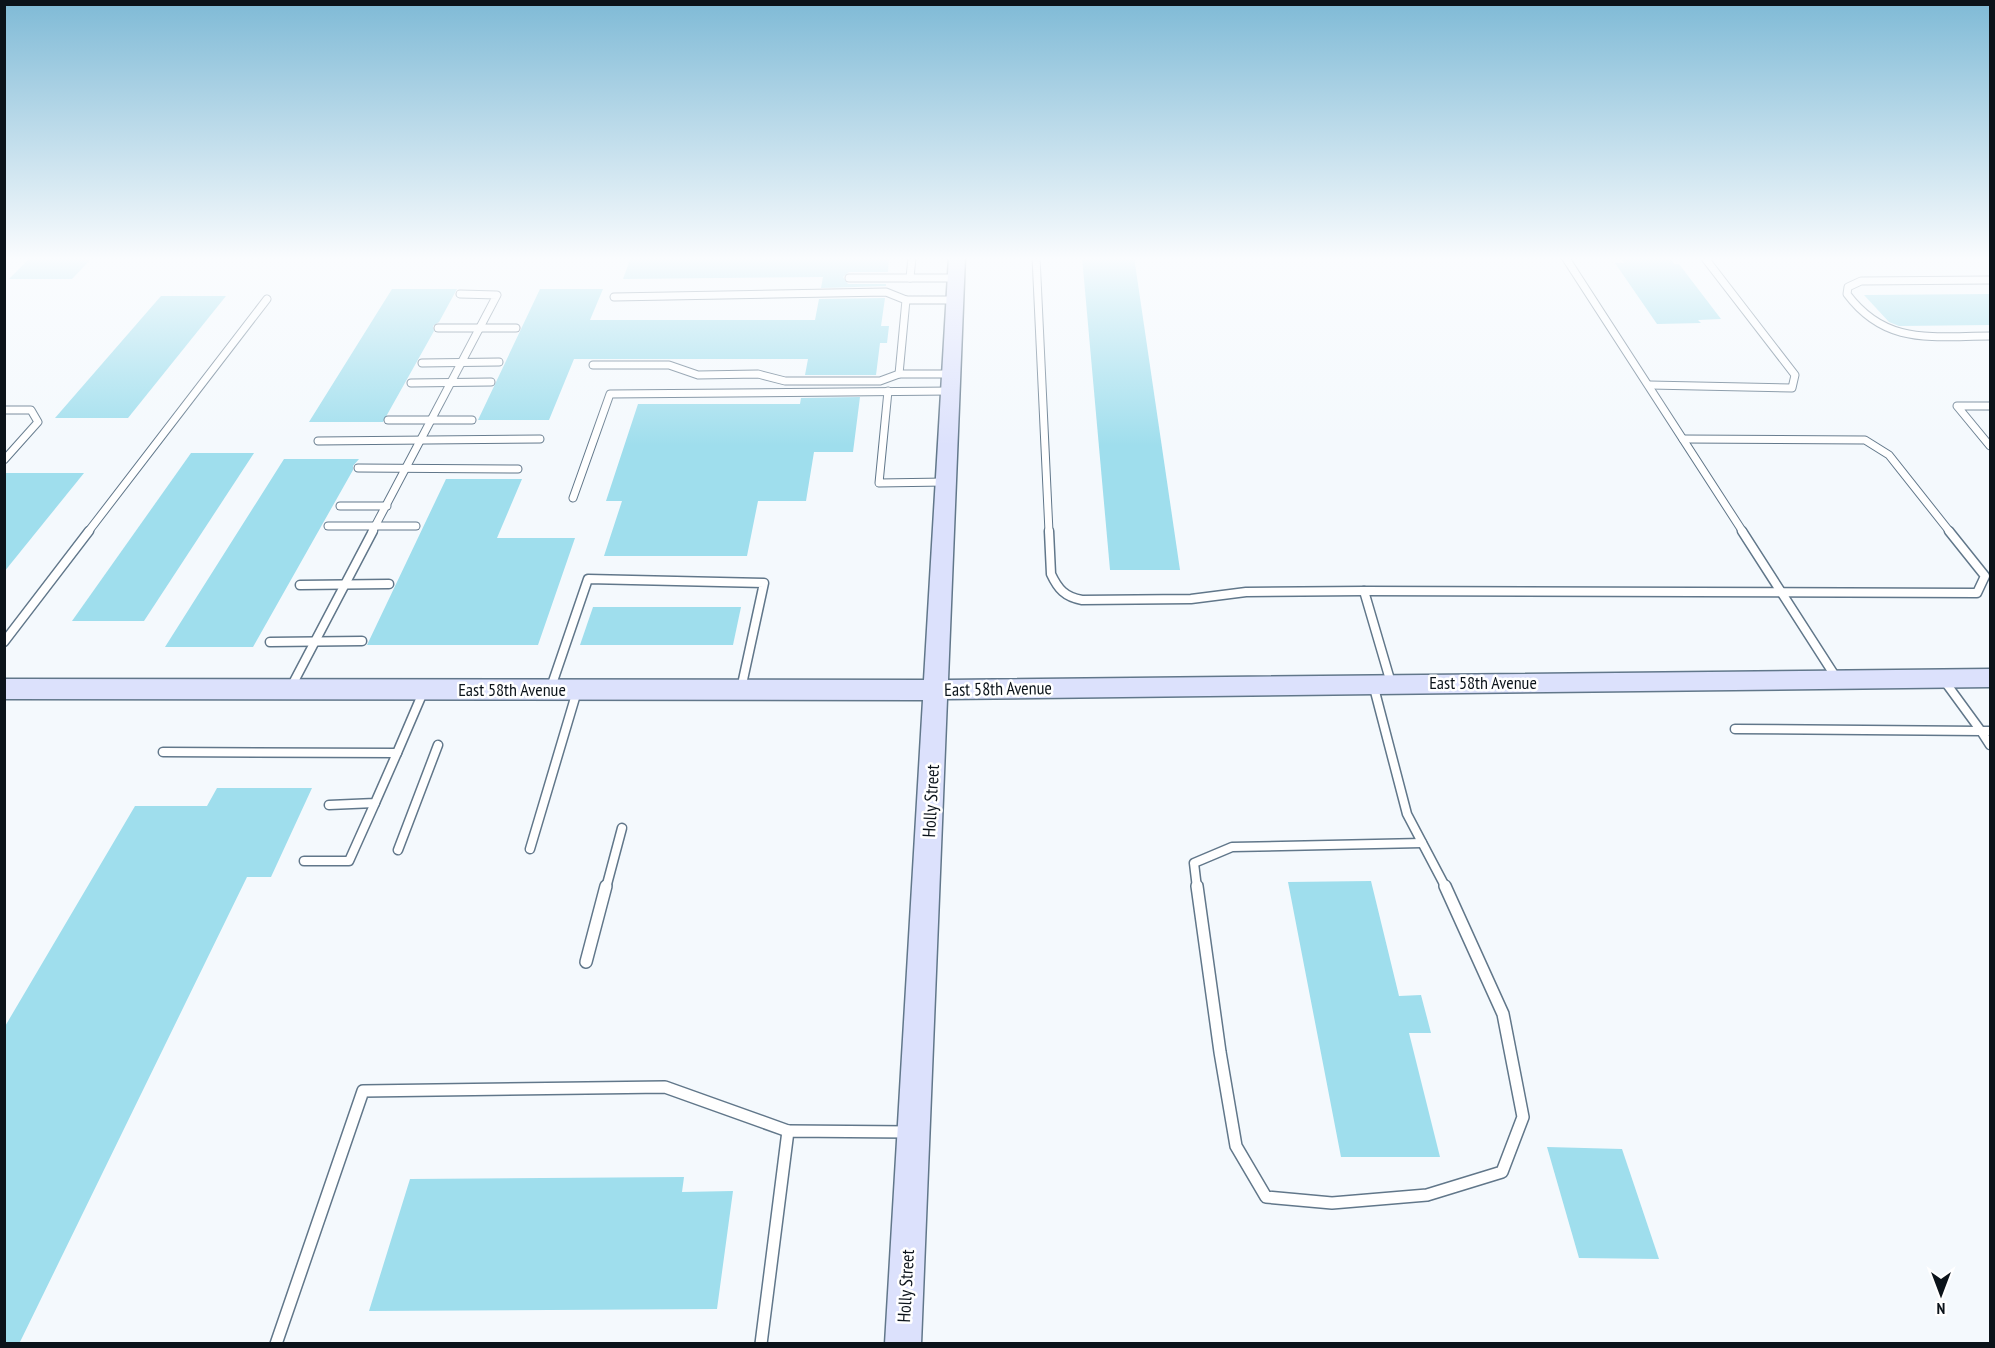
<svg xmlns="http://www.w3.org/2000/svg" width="1995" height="1348" viewBox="0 0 1995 1348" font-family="'PT Sans Narrow',sans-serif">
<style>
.building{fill:#9fdeed}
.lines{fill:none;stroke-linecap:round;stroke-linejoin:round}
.lane-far2-casing{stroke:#61778a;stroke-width:9}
.lane-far1-casing{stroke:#61778a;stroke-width:11}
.lane-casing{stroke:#61778a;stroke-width:14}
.secondary-casing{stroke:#61778a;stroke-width:3}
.lane-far2{stroke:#fff;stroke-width:7}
.lane-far1{stroke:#fff;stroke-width:8}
.lane{stroke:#fff;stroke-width:11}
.secondary{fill:#dce1fc;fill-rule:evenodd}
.labels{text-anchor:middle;stroke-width:5;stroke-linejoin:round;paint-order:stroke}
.street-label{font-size:18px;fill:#0b131a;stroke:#fff}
</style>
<rect width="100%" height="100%" fill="#f4f9fd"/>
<g class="building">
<path d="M 31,257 L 93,257 L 72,279 L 9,279 Z"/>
<path d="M 631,257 L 889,257 L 888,272 L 849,272 L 843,277 L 848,284 L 886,284 L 886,286 L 821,288 L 823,277 L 623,279 Z"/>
<path d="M 1082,257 L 1134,257 L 1180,570 L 1110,570 Z"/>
<path d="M 1620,257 L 1670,257 L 1674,264 L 1679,264 L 1721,319 L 1698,320 L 1701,323 L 1657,324 L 1615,263 L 1624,263 Z"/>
<path d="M 392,289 L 457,289 L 439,322 L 433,326 L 434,331 L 383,422 L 309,422 Z"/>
<path d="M 540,289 L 603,289 L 590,320 L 815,320 L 819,299 L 885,298 L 881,326 L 889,326 L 887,343 L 880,343 L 876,375 L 805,375 L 808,359 L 574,359 L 549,420 L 478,420 Z"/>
<path d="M 1990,294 L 1990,325 L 1899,326 L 1889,322 L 1864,295 Z"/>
<path d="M 161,296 L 226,296 L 128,418 L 55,418 Z"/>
<path d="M 860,397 L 853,452 L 814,452 L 806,501 L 758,501 L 747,556 L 604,556 L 622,501 L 606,501 L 638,404 L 800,404 L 801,398 Z"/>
<path d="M 191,453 L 254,453 L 144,621 L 72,621 Z"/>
<path d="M 284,459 L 359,459 L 353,466 L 353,470 L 253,647 L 165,647 Z"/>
<path d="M 4,473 L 84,473 L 4,572 Z"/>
<path d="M 446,479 L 522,479 L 497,538 L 575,538 L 538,645 L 367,645 Z"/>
<path d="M 593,607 L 741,607 L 733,645 L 580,645 Z"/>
<path d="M 217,788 L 312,788 L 271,877 L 247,877 L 19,1344 L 4,1344 L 4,1028 L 135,806 L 207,806 Z"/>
<path d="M 1371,881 L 1399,996 L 1421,995 L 1431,1033 L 1409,1033 L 1440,1157 L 1341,1157 L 1288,882 Z"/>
<path d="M 1547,1147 L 1622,1149 L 1659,1259 L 1579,1258 Z"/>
<path d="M 684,1177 L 682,1192 L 733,1191 L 717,1309 L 369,1311 L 410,1179 Z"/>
</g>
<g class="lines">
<defs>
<g id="lane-far2">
<path d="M 1036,257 L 1049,532"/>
<path d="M 1565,257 L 1743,532"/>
<path d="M 849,278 L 956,278"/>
<path d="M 910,278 L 912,257"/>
<path d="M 1990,280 L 1861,281 L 1848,287 L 1847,294 C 1886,346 1932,336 1990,336"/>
<path d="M 614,297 L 886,292 L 906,300"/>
<path d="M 438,328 L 516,328"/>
<path d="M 422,363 L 499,362"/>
<path d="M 593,365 L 669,365 L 698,375 L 758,374 L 785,381 L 880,381 L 899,374"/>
<path d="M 951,374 L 899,374 L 906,300 L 955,300"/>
<path d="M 411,383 L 491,382"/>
<path d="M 1650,385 L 1792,388 L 1795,375 L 1704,257"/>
<path d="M 888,391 L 879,483 L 945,482"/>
<path d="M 1990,406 L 1957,406 L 1990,446"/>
<path d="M 4,410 L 31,410 L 38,422 L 4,460"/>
<path d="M 388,420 L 472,420"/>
<path d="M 1683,439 L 1865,440 L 1889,455 L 1950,532"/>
<path d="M 318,441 L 540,439"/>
<path d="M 358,468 L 518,469"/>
<path d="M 573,498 L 610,394 L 951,391"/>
<path d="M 340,506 L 387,506"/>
<path d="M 328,526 L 416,526"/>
<path d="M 88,532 L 267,299"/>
<path d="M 372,532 L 497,295 L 460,294"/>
</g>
<g id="lane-far1">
<path d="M 1049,531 L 1051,574 C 1058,589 1065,597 1082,600 L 1191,599 L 1246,592 L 1364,591 L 1977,593 L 1985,576 L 1949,531"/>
<path d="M 1742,531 L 1837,679"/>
<path d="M 300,585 L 389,584"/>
<path d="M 1364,591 L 1391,683"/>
<path d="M 4,642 L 89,531"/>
<path d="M 270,642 L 362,641"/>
<path d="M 1943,679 L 1981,731 L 1990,731"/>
<path d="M 1373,684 L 1407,814 L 1446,888"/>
<path d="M 290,689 L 373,531"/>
<path d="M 550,690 L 588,579 L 764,583 L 741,689"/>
<path d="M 1735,729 L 1981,731 L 1990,745"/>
<path d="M 163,752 L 397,753 L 424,690"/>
<path d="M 329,805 L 375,803 L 397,753"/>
<path d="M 530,849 L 577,691"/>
<path d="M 398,850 L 438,745"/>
<path d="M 304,861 L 349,861 L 375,803"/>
<path d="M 606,888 L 622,828"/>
<path d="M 1197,888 L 1194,863 L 1232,847 L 1422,843"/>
</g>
<g id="lane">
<path d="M 1197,886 L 1220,1052 L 1236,1146 L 1266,1197 L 1332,1203 L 1427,1195 L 1502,1172 L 1523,1117 L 1503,1014 L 1445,886"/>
<path d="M 586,962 L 606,886"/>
<path d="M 276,1344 L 363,1091 L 665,1087 L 788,1131"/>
<path d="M 761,1344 L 788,1131 L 909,1132"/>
</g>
<path id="secondary" d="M 949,257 L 965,257 L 948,680 L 1990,669 L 1990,687 L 947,699 L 921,1344 L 885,1344 L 923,700 L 4,699 L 4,679 L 924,680 Z"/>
</defs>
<use href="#lane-far2" class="lane-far2-casing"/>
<use href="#lane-far1" class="lane-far1-casing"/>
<use href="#lane" class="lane-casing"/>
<use href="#secondary" class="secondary-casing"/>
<use href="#lane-far2" class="lane-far2"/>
<use href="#lane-far1" class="lane-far1"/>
<use href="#lane" class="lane"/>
<use href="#secondary" class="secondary"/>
</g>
<linearGradient id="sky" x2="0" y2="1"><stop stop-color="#7fbad6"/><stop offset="0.58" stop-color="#fafcfe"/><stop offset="1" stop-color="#fafcfe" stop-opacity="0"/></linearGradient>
<rect width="1995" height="446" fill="url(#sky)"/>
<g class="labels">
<g class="street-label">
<text x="1483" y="689">East 58th Avenue</text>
<text transform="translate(998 689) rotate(-1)" y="6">East 58th Avenue</text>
<text x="512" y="696">East 58th Avenue</text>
<text transform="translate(931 801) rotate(-87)" y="6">Holly Street</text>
<text transform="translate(906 1286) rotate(-87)" y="6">Holly Street</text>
</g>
</g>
<rect width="1995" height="1348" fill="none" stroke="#0b131a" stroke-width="12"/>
<g transform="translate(1941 1294) rotate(180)" stroke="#ffffff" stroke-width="4.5" paint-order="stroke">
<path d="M0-4.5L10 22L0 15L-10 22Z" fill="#0b131a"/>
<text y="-9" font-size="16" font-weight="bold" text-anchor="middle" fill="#0b131a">N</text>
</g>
</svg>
